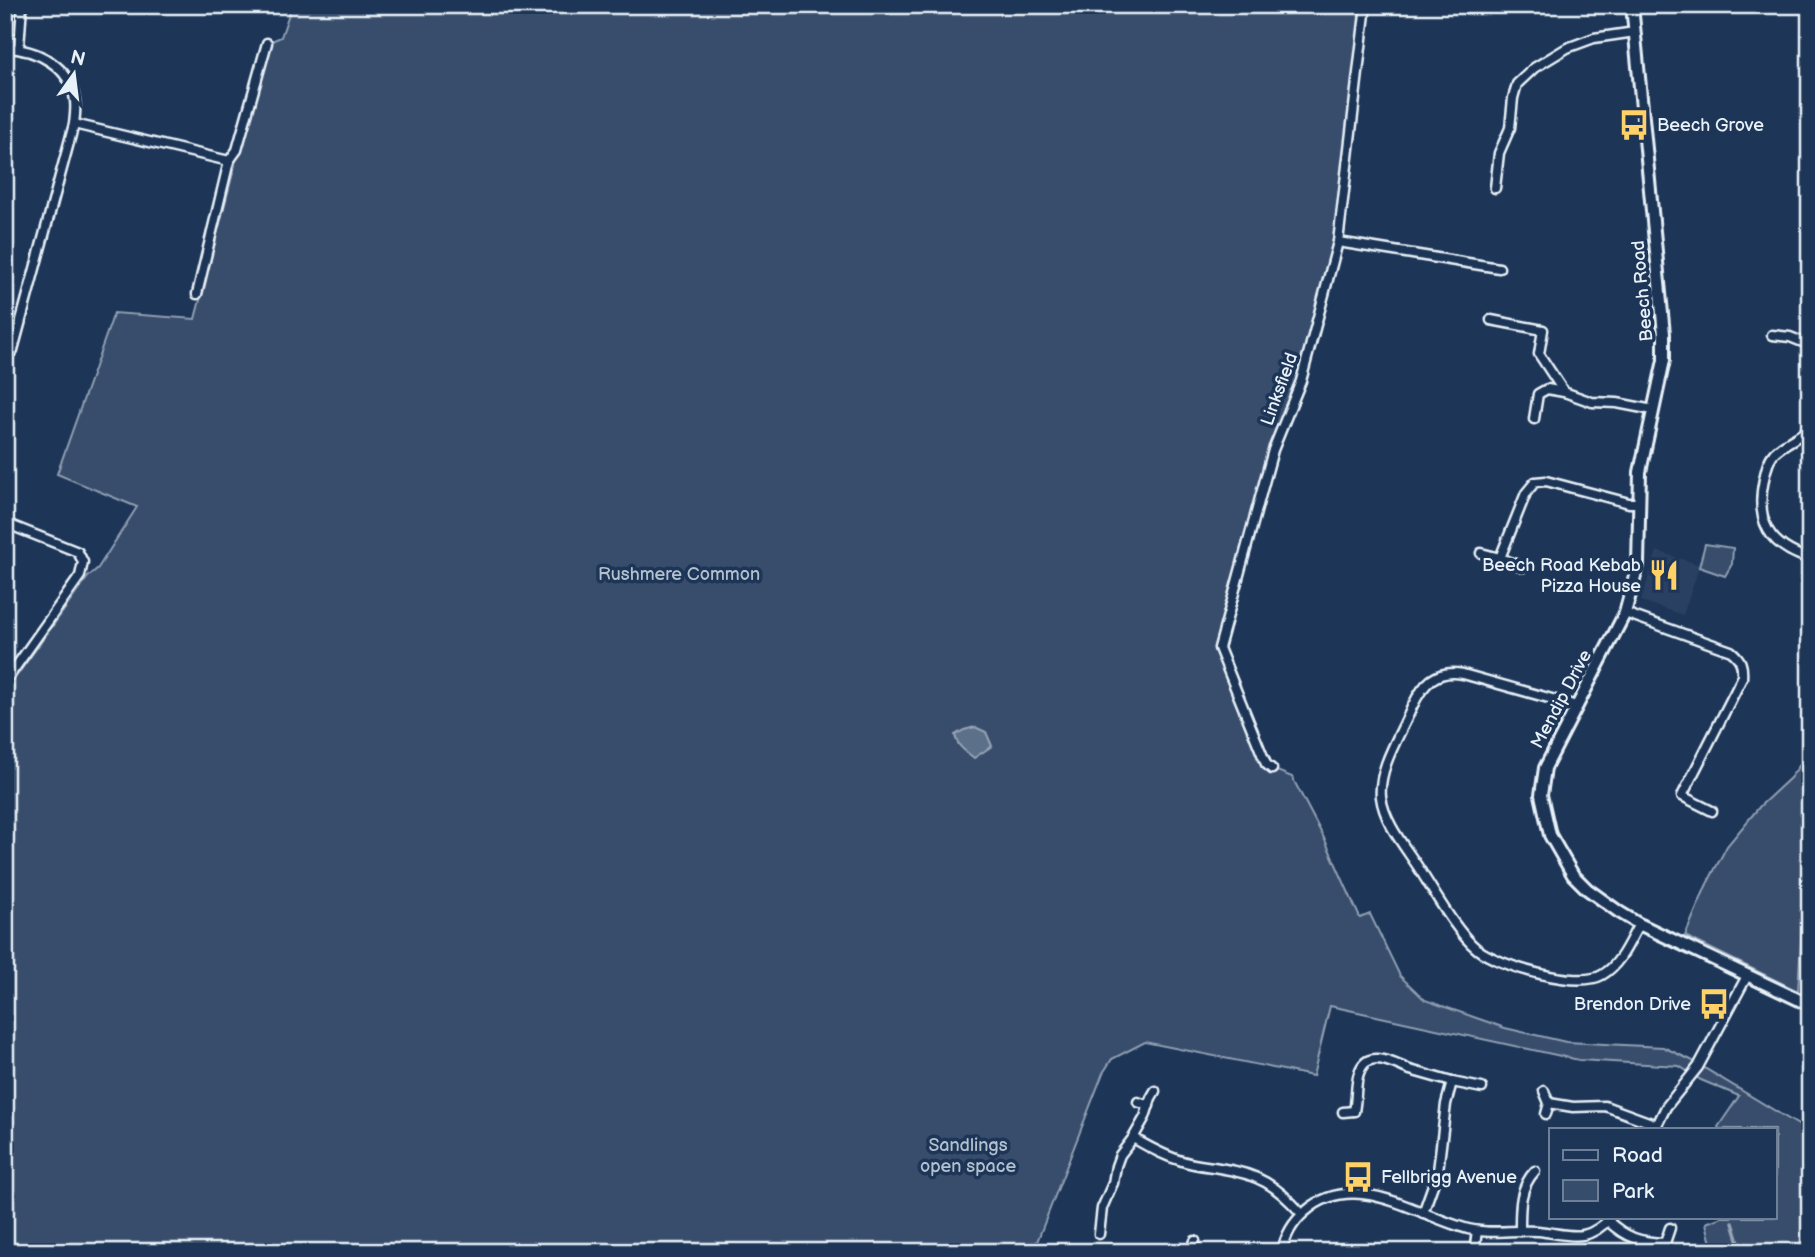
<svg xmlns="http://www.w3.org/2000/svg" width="1815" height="1257" viewBox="0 0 1815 1257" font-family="'Balsamiq Sans',sans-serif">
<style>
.built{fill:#2a4162}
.green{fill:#374d6c;stroke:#909fb2;stroke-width:2}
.water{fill:#5d7089;stroke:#95a4b5;stroke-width:2}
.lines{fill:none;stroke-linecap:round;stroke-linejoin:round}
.stream{stroke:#95a4b5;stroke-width:3.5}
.minor-casing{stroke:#e8f1f8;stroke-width:13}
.tertiary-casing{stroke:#e8f1f8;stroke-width:16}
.minor{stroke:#1d3557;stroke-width:8}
.tertiary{stroke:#1d3557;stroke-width:10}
.labels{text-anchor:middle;stroke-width:7;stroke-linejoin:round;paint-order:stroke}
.poi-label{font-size:18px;fill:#e8f1f8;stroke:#1d3557;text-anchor:start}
.street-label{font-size:18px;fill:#e8f1f8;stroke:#1d3557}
.park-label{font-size:18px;fill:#b3c0ce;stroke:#1d3557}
</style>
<rect width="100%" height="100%" fill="#1d3557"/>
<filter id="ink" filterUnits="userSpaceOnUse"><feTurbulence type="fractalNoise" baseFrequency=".0143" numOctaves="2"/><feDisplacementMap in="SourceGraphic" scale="14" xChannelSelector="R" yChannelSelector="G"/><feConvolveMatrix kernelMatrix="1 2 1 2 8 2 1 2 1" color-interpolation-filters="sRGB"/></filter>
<g filter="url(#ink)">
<path class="built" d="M 1657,551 L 1700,565 L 1683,615 L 1641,601 Z"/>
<g class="green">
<path d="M 292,5 L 1361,5 L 1338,242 L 1301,381 L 1273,450 L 1219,648 L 1272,769 L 1292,777 L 1325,840 L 1360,918 L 1370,914 L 1400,976 L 1425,1000 L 1505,1028 L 1566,1042 L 1663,1047 L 1691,1060 L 1810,1132 L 1810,1252 L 1713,1252 L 1706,1223 L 1722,1217 L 1775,1217 L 1775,1129 L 1719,1129 L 1718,1127 L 1739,1096 L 1701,1080 L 1679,1066 L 1579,1060 L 1330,1006 L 1313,1076 L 1145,1042 L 1112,1059 L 1103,1073 L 1033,1252 L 5,1252 L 5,692 L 88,577 L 98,568 L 137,507 L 57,474 L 114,313 L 195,319 L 235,165 L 237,150 L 267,43 L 281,37 Z"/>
<path d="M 1705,544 L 1733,548 L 1732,564 L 1725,576 L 1699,567 Z"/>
<path d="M 1810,751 L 1810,894 L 1803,906 L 1798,991 L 1685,936 L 1706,886 L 1727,846 L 1760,806 L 1790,778 Z"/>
</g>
<path class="water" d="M 975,727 L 986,732 L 992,746 L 974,758 C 966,751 957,747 955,735 L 964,730 Z"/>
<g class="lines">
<path class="stream" d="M 1733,1223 L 1742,1252"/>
<defs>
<g id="minor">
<path d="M 5,48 C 37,49 71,66 75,101 C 76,108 75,116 74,124 L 13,350 L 5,359"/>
<path d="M 19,48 L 22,5"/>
<path d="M 74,124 L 229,161"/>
<path d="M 1495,188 L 1499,153 L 1510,128 L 1513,98 L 1517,84 L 1534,68 L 1567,48 L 1594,38 L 1635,32"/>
<path d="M 1338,242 L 1499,268"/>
<path d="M 197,294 L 229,161 L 237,150 L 267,43"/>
<path d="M 1491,320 L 1543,330 L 1539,354 L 1564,392 L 1592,402 L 1617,403 L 1653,410"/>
<path d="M 1772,335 L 1790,337 L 1810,345"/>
<path d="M 1534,419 L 1538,394 L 1547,389 L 1564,392"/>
<path d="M 1810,427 C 1800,438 1784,442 1774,453 C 1768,460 1766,470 1764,479 C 1755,521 1768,546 1810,559"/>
<path d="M 5,523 L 78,552 L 83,562 L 80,576 L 5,682"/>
<path d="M 1481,553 L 1500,558 L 1526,493 L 1535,482 L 1546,481 L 1629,503 L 1639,503"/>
<path d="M 1500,558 L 1523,567"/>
<path d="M 1625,613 L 1731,651 C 1741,659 1743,665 1742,678 L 1682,796 L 1712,811"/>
<path d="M 1577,706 L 1463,674 C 1435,669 1423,684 1412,707 C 1401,734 1378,767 1381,797 C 1384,822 1405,847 1418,867 C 1433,890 1456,932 1477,949 C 1499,966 1578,989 1602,975 C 1621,964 1629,942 1639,924"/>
<path d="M 1272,769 L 1266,764 L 1219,648 L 1273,450 L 1301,381 L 1338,242 L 1366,5"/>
<path d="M 1452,1082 L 1482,1088"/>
<path d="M 1544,1091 L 1549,1103 L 1546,1114"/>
<path d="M 1138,1102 L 1149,1106"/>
<path d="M 1549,1103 L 1573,1107 L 1605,1106 L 1657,1125"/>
<path d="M 1354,1111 C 1357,1098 1355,1084 1359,1073 C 1367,1047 1394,1064 1410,1070 C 1424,1074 1438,1078 1452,1082 L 1446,1104 L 1438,1171 L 1423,1213"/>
<path d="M 1343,1112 L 1354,1111"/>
<path d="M 1655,1129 L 1666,1107 L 1698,1067 L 1747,976"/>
<path d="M 1133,1138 L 1145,1117 L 1151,1098 L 1155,1091"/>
<path d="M 1608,1221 C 1626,1238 1640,1242 1665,1243"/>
<path d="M 1520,1231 C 1520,1209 1519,1188 1535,1171"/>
<path d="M 1099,1234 L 1102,1208 L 1113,1183 L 1116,1166 L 1120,1155 L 1133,1138 C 1149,1147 1164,1156 1182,1161 C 1194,1165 1207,1166 1219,1168 C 1259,1174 1276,1185 1302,1214"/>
<path d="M 1191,1252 L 1195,1241"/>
<path d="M 1282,1252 C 1285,1236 1294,1221 1306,1211 C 1355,1168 1417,1216 1468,1229 C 1491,1235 1514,1229 1538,1231 C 1569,1234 1586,1245 1611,1217"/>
<path d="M 1474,1252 L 1477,1231"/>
<path d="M 1667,1252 L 1665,1243 L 1670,1228"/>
</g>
<path id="tertiary" d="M 1632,5 L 1664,334 L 1664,360 L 1640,472 L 1638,565 L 1625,613 L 1545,768 L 1541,795 L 1550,835 L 1573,875 L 1587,889 L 1619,912 L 1639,924 L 1810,1005"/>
</defs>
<use href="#minor" class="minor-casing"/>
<use href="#tertiary" class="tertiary-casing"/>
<use href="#minor" class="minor"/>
<use href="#tertiary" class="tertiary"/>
</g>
</g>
<defs>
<symbol id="bus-bare" viewBox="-9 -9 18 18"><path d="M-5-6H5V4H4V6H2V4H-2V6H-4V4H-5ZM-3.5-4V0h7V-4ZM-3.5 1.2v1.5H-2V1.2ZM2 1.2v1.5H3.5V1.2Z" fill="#ffd166" stroke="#1d3557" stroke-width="2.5" paint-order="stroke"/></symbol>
<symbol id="restaurant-bare" viewBox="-9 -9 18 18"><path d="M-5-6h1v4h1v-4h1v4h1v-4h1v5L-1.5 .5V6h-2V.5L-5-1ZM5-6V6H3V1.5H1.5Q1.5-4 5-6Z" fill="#ffd166" stroke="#1d3557" stroke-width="2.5" paint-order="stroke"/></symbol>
</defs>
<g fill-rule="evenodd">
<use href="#bus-bare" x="1612" y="103" width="44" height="44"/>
<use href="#restaurant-bare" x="1642" y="553" width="44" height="44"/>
<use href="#bus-bare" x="1692" y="982" width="44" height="44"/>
<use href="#bus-bare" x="1336" y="1155" width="44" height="44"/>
</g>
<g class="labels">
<g class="poi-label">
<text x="1657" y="131">Beech Grove</text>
<text x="1641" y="571" text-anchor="end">Beech Road Kebab<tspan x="1641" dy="21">Pizza House</tspan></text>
<text x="1691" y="1010" text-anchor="end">Brendon Drive</text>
<text x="1381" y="1183">Fellbrigg Avenue</text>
</g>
<g class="street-label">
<text transform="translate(1642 291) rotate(-95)" y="6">Beech Road</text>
<text transform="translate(1279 389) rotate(-70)" y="6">Linksfield</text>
<text transform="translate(1561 699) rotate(-62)" y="6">Mendip Drive</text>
</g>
<g class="park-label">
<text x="679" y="580">Rushmere Common</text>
<text x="968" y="1151">Sandlings<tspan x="968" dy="21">open space</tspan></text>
</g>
</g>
<rect width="1815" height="1257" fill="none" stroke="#1d3557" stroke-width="28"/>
<rect x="14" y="14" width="1787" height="1229" fill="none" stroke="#e8f1f8" stroke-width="2.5" filter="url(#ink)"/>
<rect x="1549" y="1128" width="228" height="91" fill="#1d3557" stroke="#6e8097" stroke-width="2"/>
<rect x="1563" y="1150" width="35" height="10" fill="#1d3557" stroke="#6e8097" stroke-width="2"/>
<text x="1612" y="1162" font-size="21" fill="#e8f1f8">Road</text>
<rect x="1563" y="1180" width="35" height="21" fill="#374d6c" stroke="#6e8097" stroke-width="2"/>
<text x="1612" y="1198" font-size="21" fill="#e8f1f8">Park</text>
<g transform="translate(74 74) rotate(14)" stroke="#1d3557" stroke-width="5" paint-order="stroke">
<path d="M0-5L12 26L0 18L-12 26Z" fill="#e8f1f8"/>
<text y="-10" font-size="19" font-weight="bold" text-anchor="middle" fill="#e8f1f8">N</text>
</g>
</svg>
